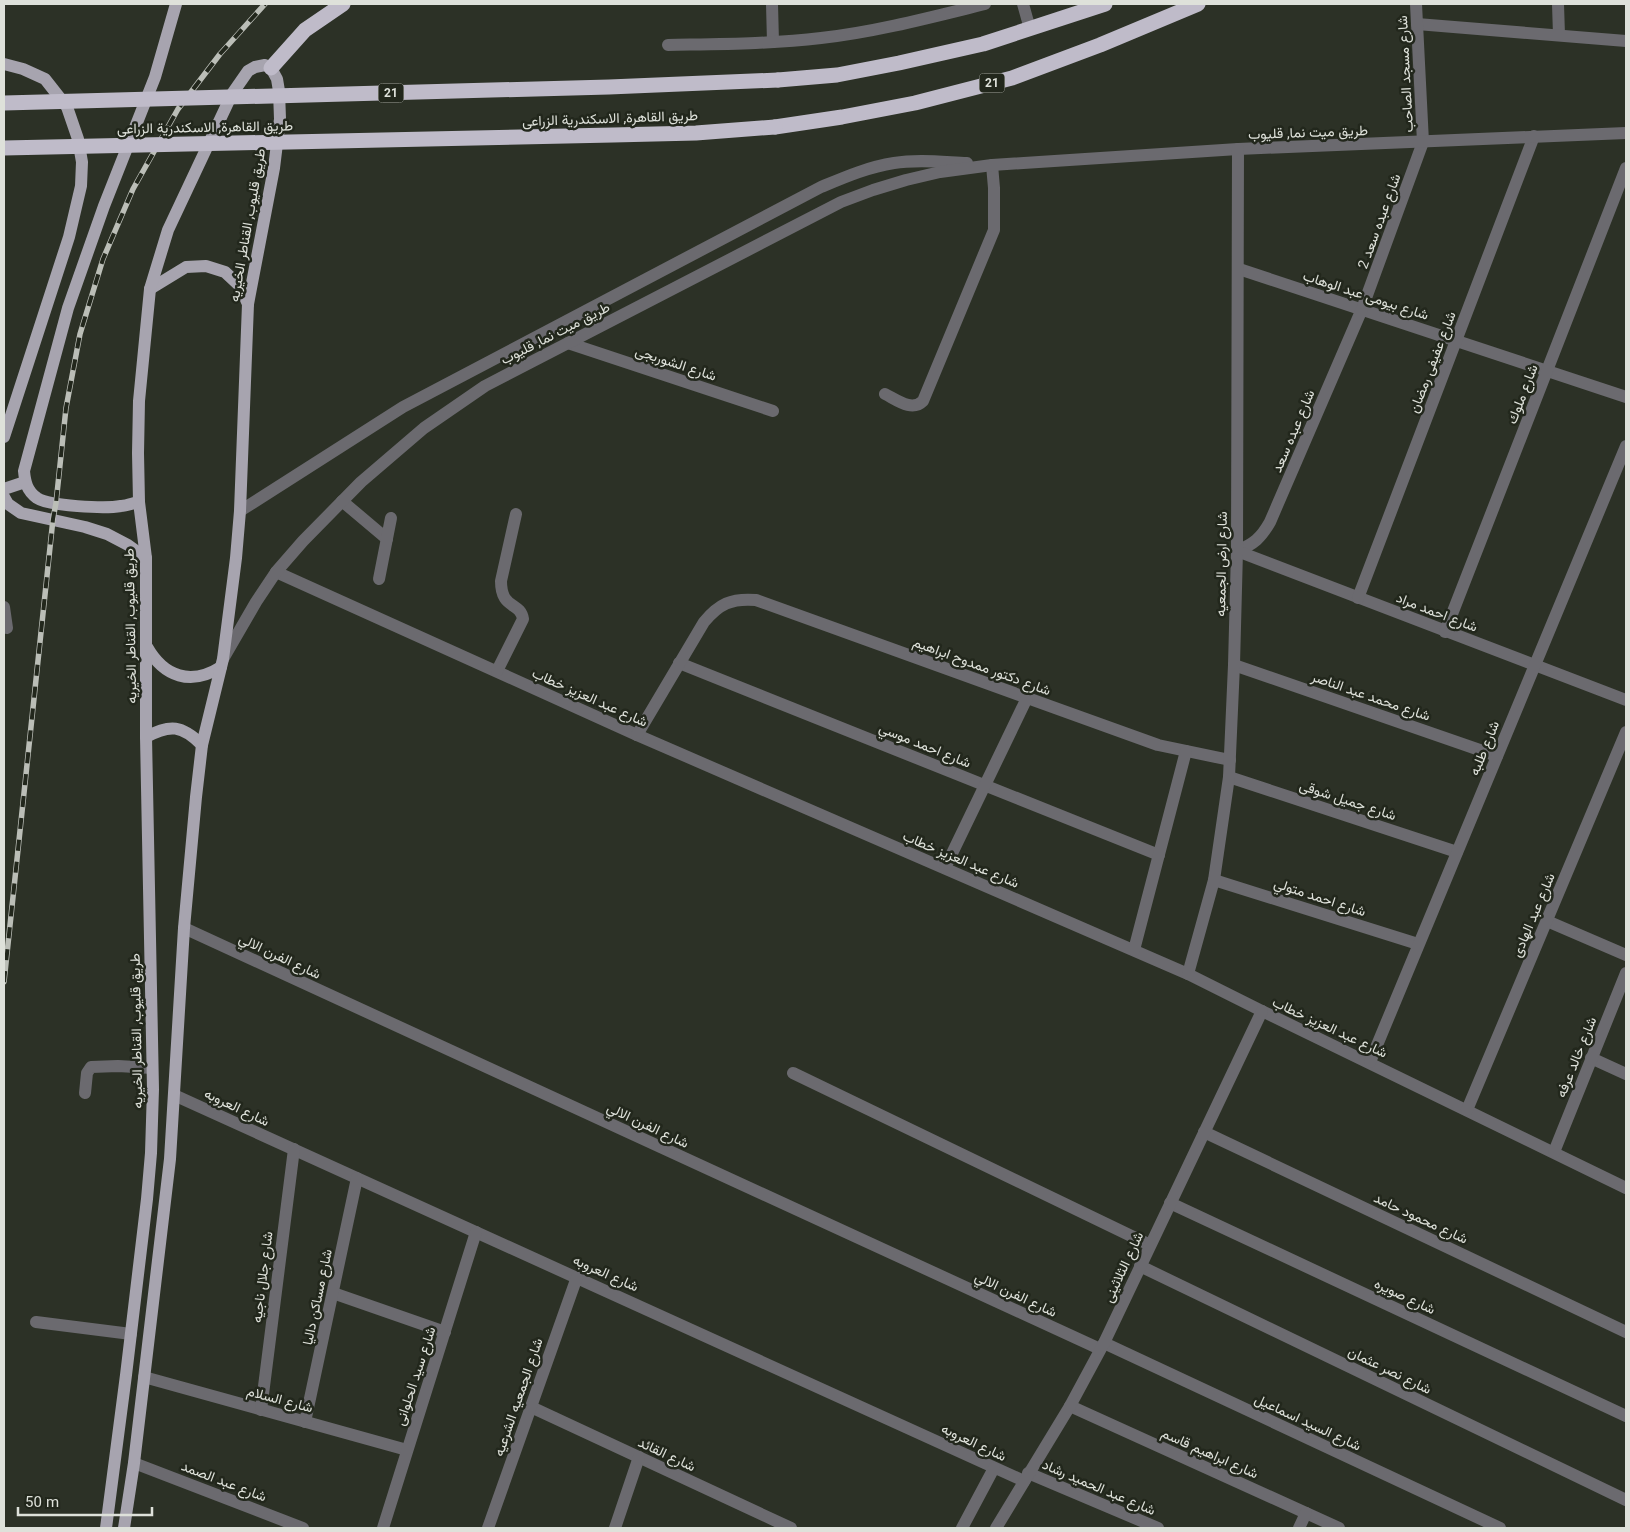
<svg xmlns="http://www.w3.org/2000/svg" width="1630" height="1532" viewBox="0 0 1630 1532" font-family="Georgia,Vazirmatn,serif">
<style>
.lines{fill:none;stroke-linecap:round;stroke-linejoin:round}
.minor{stroke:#6b6a6f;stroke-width:12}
.major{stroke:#a7a4af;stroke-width:12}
.highway{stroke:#bfbbc9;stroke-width:15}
.rail-casing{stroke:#bbbeb7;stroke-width:5.5}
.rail{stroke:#22271c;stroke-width:4;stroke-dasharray:11;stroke-linecap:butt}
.highway-bridge{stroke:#bfbbc9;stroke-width:15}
.labels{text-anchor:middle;stroke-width:5;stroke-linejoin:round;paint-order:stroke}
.shield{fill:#22271c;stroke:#a6a9a1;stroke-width:1}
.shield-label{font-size:12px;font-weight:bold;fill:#dee1da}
.street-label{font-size:14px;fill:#dee1da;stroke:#22271c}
</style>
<rect width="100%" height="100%" fill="#2c3126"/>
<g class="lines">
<g class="minor">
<path d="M 772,4 L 773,42"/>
<path d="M 1023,4 L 1030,29"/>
<path d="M 1558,4 L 1559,35"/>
<path d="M 1417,24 L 1626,41"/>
<path d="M 668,45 C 719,44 770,44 821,38 C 875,32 932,17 985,4"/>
<path d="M 1239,269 L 1626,397"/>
<path d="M 568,343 L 773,411"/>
<path d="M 885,394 C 897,400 912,412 923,401 L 994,230 L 994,188 L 992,165"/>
<path d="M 342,501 L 387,539"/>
<path d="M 240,511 L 403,407 L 821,187 C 845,177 868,167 894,163 C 917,159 943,162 967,163"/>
<path d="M 1237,551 C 1254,544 1261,538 1270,522 L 1362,309 L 1423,142 L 1416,4"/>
<path d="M 1237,551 L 1626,700"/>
<path d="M 276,572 L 637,735 L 1188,974 L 1262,1011 L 1626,1188"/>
<path d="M 379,579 L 391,518"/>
<path d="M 1358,598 L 1534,136"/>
<path d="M 4,607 L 7,628"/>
<path d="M 1445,632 L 1626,168"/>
<path d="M 223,659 L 256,602 L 276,572 L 303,541 L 361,482 L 424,428 L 485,386 L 841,202 L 873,190 L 906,180 L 940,172 L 992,165 L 1238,149 L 1626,133"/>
<path d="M 679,663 L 1159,855"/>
<path d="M 1234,665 L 1497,756"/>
<path d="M 497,671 L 523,619 C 520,601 501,610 501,581 L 516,514"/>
<path d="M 637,735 L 704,622 C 719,604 731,598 756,600 L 1158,745 L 1230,760"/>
<path d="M 1229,777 L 1457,852"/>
<path d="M 945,868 L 1027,698"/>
<path d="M 1214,880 L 1418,944"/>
<path d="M 1547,921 L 1626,955"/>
<path d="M 184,928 L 1100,1349"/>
<path d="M 1134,950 L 1186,751"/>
<path d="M 1188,974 L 1214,880 L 1229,777 L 1234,665 L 1237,551 L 1238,149"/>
<path d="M 1591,1058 L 1626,1074"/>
<path d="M 1370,1062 L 1626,446"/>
<path d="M 793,1073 L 1150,1245"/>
<path d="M 85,1093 L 87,1073 L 91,1067 L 118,1066 L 152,1068"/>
<path d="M 174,1095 L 1024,1481"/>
<path d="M 1467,1110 L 1626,732"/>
<path d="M 1204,1132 L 1626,1332"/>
<path d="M 1554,1152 L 1626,973"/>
<path d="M 1170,1203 L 1626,1416"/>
<path d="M 1140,1266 L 1626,1500"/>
<path d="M 333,1293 L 445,1332"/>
<path d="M 36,1322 L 131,1334"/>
<path d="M 1104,1343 L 1500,1528"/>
<path d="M 144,1377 L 407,1450"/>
<path d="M 1070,1406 L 1339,1528"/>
<path d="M 531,1407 L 791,1528"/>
<path d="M 261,1410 L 294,1149"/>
<path d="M 305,1422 L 357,1178"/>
<path d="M 134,1463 L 303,1528"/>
<path d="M 1028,1473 L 1158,1528"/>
<path d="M 383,1528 L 476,1232"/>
<path d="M 488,1528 L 577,1277"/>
<path d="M 615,1528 L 639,1457"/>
<path d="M 962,1528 L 994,1468"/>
<path d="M 996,1528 L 1070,1406 L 1104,1343 L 1262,1011"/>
<path d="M 1299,1528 L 1306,1513"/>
</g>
<g class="major">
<path d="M 4,64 L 23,69 L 45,79 L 67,107 L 78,139 L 82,162 L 81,186 L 69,237 L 4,437"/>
<path d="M 150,289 L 186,267 L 206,266 L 225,272 L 240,286 L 248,304"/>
<path d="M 4,489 L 25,482"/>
<path d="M 4,497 L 8,504 L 21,513 L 85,527 L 107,534 L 128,545 L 146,558"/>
<path d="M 139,502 C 133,503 127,506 121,506 C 105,509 49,506 37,498 C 27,491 25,482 24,471 L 68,308 L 104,206 L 155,77 L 176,4"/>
<path d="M 147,647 C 164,677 191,686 221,667"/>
<path d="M 146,737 C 170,724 182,725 202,745"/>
<path d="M 106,1528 L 126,1375 L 147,1199 L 151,1153 L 153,1089 L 146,737 L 146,558 L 139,502 L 138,453 L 139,401 L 150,289 L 168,230 L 232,94 L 248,71 L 255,67 L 265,65 L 271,68 L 277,79 L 279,91 L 280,119 L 274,168 L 248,304 L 240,511 L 236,558 L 223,659 L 202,745 L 196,797 L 184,928 L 170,1159 L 134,1463 L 124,1528"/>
</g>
<g class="highway">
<path d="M 271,68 L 305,30 L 343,4"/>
<path d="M 778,80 L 837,75 L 899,63 L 983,44 L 1105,4"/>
<path d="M 775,127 L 842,117 L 915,103 L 1012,78 L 1100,45 L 1198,4"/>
</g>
<defs>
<path id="rail" d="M 4,982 L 53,519 L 56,503 L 66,408 L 80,334 L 103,259 L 133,189 L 178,109 L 220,54 L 265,4"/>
</defs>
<use href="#rail" class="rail-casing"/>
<use href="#rail" class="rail"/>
<g class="highway-bridge">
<path d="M 4,103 L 609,87 L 778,80"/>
<path d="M 4,148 L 613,135 L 696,133 L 775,127"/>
</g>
</g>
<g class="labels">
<g class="shield">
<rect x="979.5" y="73.5" width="25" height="19" rx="4"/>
<rect x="378.5" y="83.5" width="25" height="19" rx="4"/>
</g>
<g class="shield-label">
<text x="992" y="87">21</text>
<text x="391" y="97">21</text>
</g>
<g class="street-label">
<text transform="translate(1405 74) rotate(-93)" y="5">شارع مسجد الصاحب</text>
<text transform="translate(610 118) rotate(-2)" y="5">طريق القاهرة, الاسكندرية الزراعى</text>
<text transform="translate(205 127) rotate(-1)" y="5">طريق القاهرة, الاسكندرية الزراعى</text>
<text transform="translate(1308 132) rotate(-2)" y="5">طريق ميت نما, قليوب</text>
<text transform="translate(1379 221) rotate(-70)" y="5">شارع عبده سعد 2</text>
<text transform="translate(247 225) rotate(-80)" y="5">طريق قليوب, القناطر الخيريه</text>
<text transform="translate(1366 295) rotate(18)" y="5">شارع بيومى عبد الوهاب</text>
<text transform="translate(555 333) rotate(-27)" y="5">طريق ميت نما, قليوب</text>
<text transform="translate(1432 362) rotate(-69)" y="5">شارع عفيفى رمضان</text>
<text transform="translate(676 363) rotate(18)" y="5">شارع الشوربجى</text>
<text transform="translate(1522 394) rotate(-69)" y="5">شارع ملوك</text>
<text transform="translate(1293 431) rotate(-67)" y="5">شارع عبده سعد</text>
<text transform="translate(1221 564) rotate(-89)" y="5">شارع ارض الجمعيه</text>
<text transform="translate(1437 612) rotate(21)" y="5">شارع احمد مراد</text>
<text transform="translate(130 626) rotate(-91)" y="5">طريق قليوب, القناطر الخيريه</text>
<text transform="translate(982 666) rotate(20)" y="5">شارع دكتور ممدوح ابراهيم</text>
<text transform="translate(1371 696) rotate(19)" y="5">شارع محمد عبد الناصر</text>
<text transform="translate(590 697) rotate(24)" y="5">شارع عبد العزيز خطاب</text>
<text transform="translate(925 745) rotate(22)" y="5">شارع احمد موسي</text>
<text transform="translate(1484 748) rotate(-68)" y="5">شارع طلبه</text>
<text transform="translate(1348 800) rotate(18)" y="5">شارع جميل شوقى</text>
<text transform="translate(961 859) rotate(23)" y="5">شارع عبد العزيز خطاب</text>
<text transform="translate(1320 897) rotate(18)" y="5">شارع احمد متولي</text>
<text transform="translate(1533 915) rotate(-67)" y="5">شارع عبد الهادى</text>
<text transform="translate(280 956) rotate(25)" y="5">شارع الفرن الالي</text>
<text transform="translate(1330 1027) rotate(25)" y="5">شارع عبد العزيز خطاب</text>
<text transform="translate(136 1031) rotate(-91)" y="5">طريق قليوب, القناطر الخيريه</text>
<text transform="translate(1576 1057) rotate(-68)" y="5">شارع خالد عرفه</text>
<text transform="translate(237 1107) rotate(25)" y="5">شارع العروبه</text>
<text transform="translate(648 1125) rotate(25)" y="5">شارع الفرن الالي</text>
<text transform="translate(1421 1218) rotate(25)" y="5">شارع محمود حامد</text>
<text transform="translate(1123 1267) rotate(-65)" y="5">شارع الثلاثينى</text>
<text transform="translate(606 1273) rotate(24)" y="5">شارع العروبه</text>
<text transform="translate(262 1277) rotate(-83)" y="5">شارع جلال ناجيه</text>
<text transform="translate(1016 1294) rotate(25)" y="5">شارع الفرن الالي</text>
<text transform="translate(1405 1296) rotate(25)" y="5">شارع صويره</text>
<text transform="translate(317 1297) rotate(-78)" y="5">شارع مساكن داليا</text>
<text transform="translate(1390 1370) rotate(26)" y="5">شارع نصر عثمان</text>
<text transform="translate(415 1376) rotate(-72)" y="5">شارع سيد الحلوانى</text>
<text transform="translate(518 1397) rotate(-71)" y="5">شارع الجمعيه الشرعيه</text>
<text transform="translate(280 1399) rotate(15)" y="5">شارع السلام</text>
<text transform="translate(1308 1422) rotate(25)" y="5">شارع السيد اسماعيل</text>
<text transform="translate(974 1442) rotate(25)" y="5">شارع العروبه</text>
<text transform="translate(1210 1453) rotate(24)" y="5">شارع ابراهيم قاسم</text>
<text transform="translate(667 1454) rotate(25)" y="5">شارع القائد</text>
<text transform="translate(224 1481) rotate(21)" y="5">شارع عبد الصمد</text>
<text transform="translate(1099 1487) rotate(23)" y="5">شارع عبد الحميد رشاد</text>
</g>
</g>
<rect width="1630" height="1532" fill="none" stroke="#dee1da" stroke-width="10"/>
<path d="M18 1507v8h134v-8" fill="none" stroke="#dee1da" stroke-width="2.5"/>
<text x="25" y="1507" font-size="15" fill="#dee1da" stroke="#22271c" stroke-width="4" paint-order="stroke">50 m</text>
</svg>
